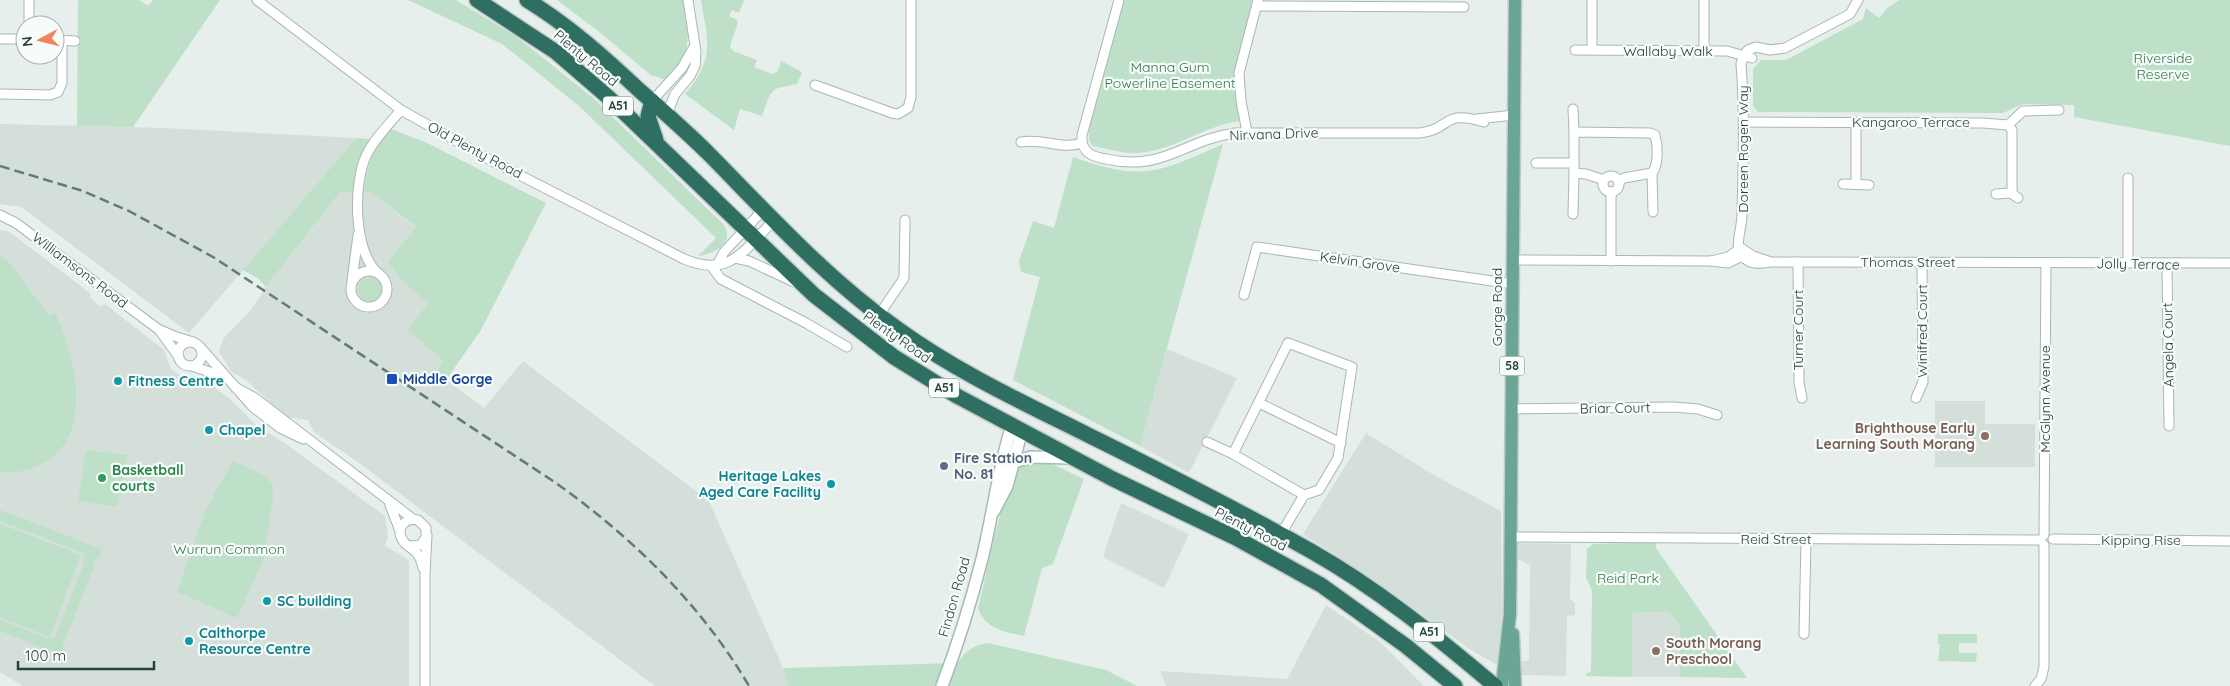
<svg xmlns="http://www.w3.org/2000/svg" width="2230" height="686" viewBox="0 0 2230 686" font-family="Quicksand,sans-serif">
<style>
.built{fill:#d4dfda}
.green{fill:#bfe0c8}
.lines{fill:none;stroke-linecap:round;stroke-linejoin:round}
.street-casing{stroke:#a8b8b2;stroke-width:11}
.secondary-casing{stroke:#a4bbb3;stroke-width:14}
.primary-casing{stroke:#c2cac8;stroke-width:15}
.highway-casing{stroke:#c2cac8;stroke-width:18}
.street{stroke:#fff;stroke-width:9}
.secondary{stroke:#fff;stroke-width:11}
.primary{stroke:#6aa596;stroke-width:12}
.highway{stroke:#2f6f62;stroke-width:15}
.rail{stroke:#5f7d75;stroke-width:2.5;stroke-dasharray:10 5;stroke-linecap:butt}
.transit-dot{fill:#1a4fb4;stroke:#f7fbf9;stroke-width:2}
.culture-dot{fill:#0f9aa8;stroke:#f7fbf9;stroke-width:2}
.education-dot{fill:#8d6e63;stroke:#f7fbf9;stroke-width:2}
.service-dot{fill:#5c6f8a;stroke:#f7fbf9;stroke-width:2}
.leisure-dot{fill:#2e9e5b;stroke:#f7fbf9;stroke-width:2}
.labels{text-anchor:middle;stroke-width:4.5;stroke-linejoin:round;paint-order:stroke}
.shield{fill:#f7fbf9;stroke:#637a73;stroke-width:1}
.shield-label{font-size:12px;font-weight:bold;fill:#24423a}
.street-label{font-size:14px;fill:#24423a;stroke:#f7fbf9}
.park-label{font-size:14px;fill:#2d7a4b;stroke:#f7fbf9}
.transit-label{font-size:14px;font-weight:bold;fill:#164399;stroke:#f7fbf9;text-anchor:start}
.culture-label{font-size:14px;font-weight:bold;fill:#0d838f;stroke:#f7fbf9;text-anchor:start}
.education-label{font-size:14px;font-weight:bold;fill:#785e54;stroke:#f7fbf9;text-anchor:end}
.service-label{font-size:14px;font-weight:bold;fill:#4e5e75;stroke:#f7fbf9;text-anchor:start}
.leisure-label{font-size:14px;font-weight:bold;fill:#27864d;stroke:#f7fbf9;text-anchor:start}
</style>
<rect width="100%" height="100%" fill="#e6efeb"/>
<g class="built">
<path d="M 0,124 L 164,128 L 356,138 L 189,333 L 21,207 L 0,204 Z"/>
<path d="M 340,192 L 371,192 L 416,228 L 405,284 L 428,303 L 443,360 L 437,373 L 484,408 L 523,361 L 709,501 L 783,668 L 788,686 L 655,686 L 362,465 L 314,432 L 308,420 L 286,417 L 247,381 L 231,371 L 219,352 L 223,339 L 251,310 L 266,287 Z"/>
<path d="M 0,230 L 8,231 L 90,293 L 91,298 L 95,302 L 100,306 L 105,304 L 164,350 L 171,369 L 182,377 L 200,376 L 230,399 L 256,425 L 286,444 L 385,516 L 388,537 L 385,546 L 409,560 L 409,686 L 23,686 L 0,672 Z"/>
<path d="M 1167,349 L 1237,378 L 1189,473 L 1140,446 Z"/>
<path d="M 1935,401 L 1985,401 L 1985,424 L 2035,424 L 2035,467 L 1935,467 Z"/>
<path d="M 1366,433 L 1432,474 L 1501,511 L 1502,611 L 1499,666 L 1471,650 L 1373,579 L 1303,534 Z"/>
<path d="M 1121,503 L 1189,534 L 1164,588 L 1103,557 Z"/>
<path d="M 1518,543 L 1571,544 L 1570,599 L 1575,603 L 1575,615 L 1567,616 L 1566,676 L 1519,675 L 1519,661 L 1529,661 L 1530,565 L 1518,559 Z"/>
<path d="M 1326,605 L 1380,642 L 1424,686 L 1166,686 L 1160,671 L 1287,679 Z"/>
<path d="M 1668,612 L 1680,625 L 1680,677 L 1632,677 L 1632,613 Z"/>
</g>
<g class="green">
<path d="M 78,0 L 139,0 L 148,6 L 153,0 L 220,0 L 133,127 L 77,126 Z"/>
<path d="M 408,0 L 456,0 L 517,37 L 592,97 L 724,225 C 735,243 714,254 698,256 L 716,238 L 579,106 L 502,44 Z"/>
<path d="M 557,0 L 683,0 L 688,34 L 686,53 L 682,62 L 666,80 L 651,75 L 598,31 Z"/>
<path d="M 701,0 L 744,0 L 739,13 L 732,10 L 729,16 L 737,20 L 738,23 L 730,46 L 733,51 L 757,60 L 754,67 L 773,74 L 778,71 L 781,61 L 802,72 L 797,84 C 768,89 772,89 762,116 L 740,109 L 734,130 L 685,94 C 715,59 708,42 701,0 Z"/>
<path d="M 1124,0 L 1253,0 L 1236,64 L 1239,121 C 1204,126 1175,150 1139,153 C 1123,154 1108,149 1093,146 L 1089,140 L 1089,129 Z"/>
<path d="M 1899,0 L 2230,0 L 2230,146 L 2074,117 L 2074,105 L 2023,104 L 2003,113 L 1758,112 L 1753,106 L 1753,69 L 1761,60 L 1786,60 L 1863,19 L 1866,8 L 1879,18 L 1886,9 Z"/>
<path d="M 391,129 L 425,142 L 546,203 L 481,330 L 446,380 L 436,373 L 443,360 L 408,330 L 428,303 L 405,284 L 388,262 L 416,227 L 371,192 L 364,192 C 366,163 373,151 391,129 Z"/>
<path d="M 356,138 L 371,139 L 359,161 L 353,192 L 340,192 L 266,287 L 259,279 L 243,270 Z"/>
<path d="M 1223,144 L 1140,446 L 1013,380 L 1040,277 L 1021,272 L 1019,261 L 1033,221 L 1054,228 L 1073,157 C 1142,182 1158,173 1223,144 Z"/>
<path d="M 0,256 L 10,263 L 49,316 L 55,313 C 75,355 95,434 45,462 C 31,470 16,474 0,472 Z"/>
<circle cx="370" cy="289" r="12"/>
<path d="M 86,450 L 127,455 L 117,507 L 78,501 Z"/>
<path d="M 1037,460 L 1052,464 L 1084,479 L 1053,564 L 1042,568 L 1024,636 C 1004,632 985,629 978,608 C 989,565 998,504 1019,466 Z"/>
<path d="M 233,461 L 265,475 L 272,484 L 273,497 L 264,558 L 237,618 L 177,592 L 206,509 Z"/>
<path d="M 0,510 L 102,549 L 98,559 L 95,558 L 94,566 L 66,638 L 62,644 L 64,645 L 61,655 L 0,631 L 0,620 L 47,638 L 53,638 L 57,632 L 84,563 L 84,555 L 81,552 L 0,521 Z"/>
<path d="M 0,524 L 81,555 L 50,637 L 0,617 Z"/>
<path d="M 1656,542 L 1656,548 L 1747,678 L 1680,677 L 1680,625 L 1668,612 L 1632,613 L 1632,677 L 1586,676 L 1586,673 L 1591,672 L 1592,591 L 1586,577 L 1587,549 L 1593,544 Z"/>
<path d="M 1938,634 L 1977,634 L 1977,643 L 1959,643 L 1959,653 L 1977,653 L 1976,662 L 1938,661 L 1940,644 L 1938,644 Z"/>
<path d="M 988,643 L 1106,670 L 1137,686 L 788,686 L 783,668 L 958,663 C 965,651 973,645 988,643 Z"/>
</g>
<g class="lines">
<defs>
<g id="street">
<path d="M 257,0 L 401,110 L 494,162 L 684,259 C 729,278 744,251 773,221"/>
<path d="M 1257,6 L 1464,7"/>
<path d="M 29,25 L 29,0"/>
<path d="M 0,39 L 25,39"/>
<path d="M 55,40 L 75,41"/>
<path d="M 1575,50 L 1727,51 L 1752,58"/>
<path d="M 1592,50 L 1592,0"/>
<path d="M 1704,51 L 1704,0"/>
<path d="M 815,85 L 892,113 L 898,114 L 908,108 L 911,97 L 911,0"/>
<path d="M 0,94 L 50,95 L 58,92 L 62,83 L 62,40"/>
<path d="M 652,101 L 682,68 L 695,45"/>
<path d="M 1573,109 L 1574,132"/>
<path d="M 667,114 L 675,94 L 690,76 L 695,66 L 696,52 L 688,0"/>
<path d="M 1477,119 L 1514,115"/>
<path d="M 1744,122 L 1983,123 L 2008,125 L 2012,130 L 2012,194"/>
<path d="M 2008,125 L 2023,111 L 2059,110"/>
<path d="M 1247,132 L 1241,101 L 1239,73 L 1258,0"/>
<path d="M 1021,142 C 1044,138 1060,150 1082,143 C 1086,155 1095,157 1106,159 C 1164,172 1184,140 1235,133 L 1420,133 C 1452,129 1442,109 1484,122"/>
<path d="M 1082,143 L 1082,135 L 1119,0"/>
<path d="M 1536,163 L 1574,163"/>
<path d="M 1652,173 L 1653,212"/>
<circle cx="1611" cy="184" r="8"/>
<path d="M 1604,180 L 1586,174 L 1574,173 L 1574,132 L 1650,133 L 1655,135 C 1658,146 1659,164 1652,173 L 1624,178 L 1618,182"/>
<path d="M 1843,184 L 1869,185"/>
<path d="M 1856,184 L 1856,122"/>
<path d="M 1996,194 L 2011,193 L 2018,198"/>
<path d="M 1573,214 L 1574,173"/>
<path d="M 0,215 L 16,223 L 158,329 L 174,336 L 193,342"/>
<path d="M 1742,256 C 1734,246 1742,228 1742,215 C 1743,165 1745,114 1741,64 L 1744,55 L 1748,50 L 1756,47 L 1770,50 L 1785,48 L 1850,14 L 1858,0"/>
<path d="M 735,258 L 749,261 L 794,282"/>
<path d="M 1513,260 L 1711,261 L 1728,257 L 1741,248 L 1753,256 L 1768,261"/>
<path d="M 1611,261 L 1611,192"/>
<path d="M 1711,261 L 1728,263 L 1742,256 C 1751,265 1759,264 1770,262 L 2230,263"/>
<path d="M 1798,262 L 1799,382 L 1802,398"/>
<path d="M 2128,263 L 2128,178"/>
<path d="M 2167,264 L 2169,426"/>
<path d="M 717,265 L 724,252 L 762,211"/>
<path d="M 712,267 L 721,279 L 806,323 L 847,347"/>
<circle cx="369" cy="289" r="18"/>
<path d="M 379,274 C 353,253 353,184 366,156 C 374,139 389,124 401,110"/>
<path d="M 352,281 L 358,235"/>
<path d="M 1244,295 L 1257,247 L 1513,284"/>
<path d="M 879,315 L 904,278 L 905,220"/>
<path d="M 160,331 L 179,357"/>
<circle cx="190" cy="354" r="12"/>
<path d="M 200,347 L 253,407 L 280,428 L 303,439"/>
<path d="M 192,366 L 222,376"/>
<path d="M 235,387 L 255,398 L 413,519"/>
<path d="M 1916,398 L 1923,382 L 1922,262"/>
<path d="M 1259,403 L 1341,443"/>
<path d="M 1512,409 L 1674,407 L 1698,409 L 1717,415"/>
<path d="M 1207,442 L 1233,454"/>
<path d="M 390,505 L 400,531"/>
<path d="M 1281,534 L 1304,495 L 1319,490 L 1338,458 L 1352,367 L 1288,343 L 1233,454 L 1304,495"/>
<path d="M 2044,535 L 2046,263"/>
<path d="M 1511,537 L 2041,540"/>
<path d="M 2053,539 L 2230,541"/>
<path d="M 410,546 L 421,545 L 426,537 L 426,528 L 418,520 C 407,517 395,527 402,539 C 408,551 418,545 423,568"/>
<path d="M 1804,634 L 1806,539"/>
<path d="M 425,686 L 425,575 L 427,535"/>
<path d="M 2035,686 L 2041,679 L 2044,667 L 2044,545"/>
</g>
<g id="secondary">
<path d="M 1014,462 L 1031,457 L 1071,458"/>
<path d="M 994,511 L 1007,486 L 1022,430"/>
<path d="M 942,686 C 958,644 971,602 982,559 C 993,514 998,469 1012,425"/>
</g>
<g id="primary">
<path d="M 1513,634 L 1515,686"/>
<path d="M 1502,686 L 1510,614 L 1515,0"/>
</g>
<g id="highway">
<path d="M 477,0 L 556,52 L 608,97 L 814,295 L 894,357 L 957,396 L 1113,479 L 1236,538 L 1321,585 L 1406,646 L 1455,686"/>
<path d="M 527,0 C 568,25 604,57 639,90 C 663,111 687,132 710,155 C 770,216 828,280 899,330 C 959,373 1022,402 1088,435 C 1163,472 1238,510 1311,551 C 1378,589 1437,637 1495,686"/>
<path d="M 652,101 L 648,116 L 656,140"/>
</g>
</defs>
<use href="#street" class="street-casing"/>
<use href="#secondary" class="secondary-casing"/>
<use href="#primary" class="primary-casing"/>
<use href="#highway" class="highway-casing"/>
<use href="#street" class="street"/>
<use href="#secondary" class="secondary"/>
<use href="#primary" class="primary"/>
<use href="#highway" class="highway"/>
<path class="rail" d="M 0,166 L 83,191 L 129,211 L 213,257 L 553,481 C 630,535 701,604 749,686"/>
</g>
<rect class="transit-dot" x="386" y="373" width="12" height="12" rx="2.5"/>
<g class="culture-dot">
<circle cx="118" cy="381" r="5"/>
<circle cx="209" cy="430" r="5"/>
<circle cx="831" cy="484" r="5"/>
<circle cx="267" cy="601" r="5"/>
<circle cx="189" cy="641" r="5"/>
</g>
<g class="education-dot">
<circle cx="1985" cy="436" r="5"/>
<circle cx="1656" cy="651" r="5"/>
</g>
<circle class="service-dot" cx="944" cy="466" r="5"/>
<circle class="leisure-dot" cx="102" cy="478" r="5"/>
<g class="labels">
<g class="shield">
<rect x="603" y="96.5" width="30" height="19" rx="4"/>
<rect x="1499.5" y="356.5" width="25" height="19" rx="4"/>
<rect x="929" y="378.5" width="30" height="19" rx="4"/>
<rect x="1414" y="622.5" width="30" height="19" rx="4"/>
</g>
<g class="shield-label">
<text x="618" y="110">A51</text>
<text x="1512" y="370">58</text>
<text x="944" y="392">A51</text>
<text x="1429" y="636">A51</text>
</g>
<g class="street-label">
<text x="1668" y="56">Wallaby Walk</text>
<text transform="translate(586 58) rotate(40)" y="5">Plenty Road</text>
<text x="1911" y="127">Kangaroo Terrace</text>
<text transform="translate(1274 134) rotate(-2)" y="5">Nirvana Drive</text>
<text transform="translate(1743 149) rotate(-90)" y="5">Doreen Rogen Way</text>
<text transform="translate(475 150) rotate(28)" y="5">Old Plenty Road</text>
<text transform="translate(1360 262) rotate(8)" y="5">Kelvin Grove</text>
<text x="1908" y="267">Thomas Street</text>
<text transform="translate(2138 264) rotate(1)" y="5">Jolly Terrace</text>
<text transform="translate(80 270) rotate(37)" y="5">Williamsons Road</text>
<text transform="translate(1497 307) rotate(-90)" y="5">Gorge Road</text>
<text transform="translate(1798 330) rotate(-90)" y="5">Turner Court</text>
<text transform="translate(1922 331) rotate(-90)" y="5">Winifred Court</text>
<text transform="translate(897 337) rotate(35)" y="5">Plenty Road</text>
<text transform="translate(2168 345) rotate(-91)" y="5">Angela Court</text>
<text transform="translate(2045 399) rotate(-90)" y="5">McGlynn Avenue</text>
<text transform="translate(1615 408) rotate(-1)" y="5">Briar Court</text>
<text transform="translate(1251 529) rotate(27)" y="5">Plenty Road</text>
<text x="1776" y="544">Reid Street</text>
<text x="2141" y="545">Kipping Rise</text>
<text transform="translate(954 597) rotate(-74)" y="5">Findon Road</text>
</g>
<g class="park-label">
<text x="2163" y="63">Riverside<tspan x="2163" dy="16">Reserve</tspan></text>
<text x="1170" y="72">Manna Gum<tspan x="1170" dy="16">Powerline Easement</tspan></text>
<text x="229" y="554">Wurrun Common</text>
<text x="1628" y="583">Reid Park</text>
</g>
<g class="transit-label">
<text x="403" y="384">Middle Gorge</text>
</g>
<g class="culture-label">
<text x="128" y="386">Fitness Centre</text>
<text x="219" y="435">Chapel</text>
<text x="821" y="481" text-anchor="end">Heritage Lakes<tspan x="821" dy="16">Aged Care Facility</tspan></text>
<text x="277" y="606">SC building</text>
<text x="199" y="638">Calthorpe<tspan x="199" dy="16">Resource Centre</tspan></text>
</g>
<g class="education-label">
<text x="1975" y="433">Brighthouse Early<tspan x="1975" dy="16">Learning South Morang</tspan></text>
<text x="1666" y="648" text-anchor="start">South Morang<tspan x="1666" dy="16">Preschool</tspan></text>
</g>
<g class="service-label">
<text x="954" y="463">Fire Station<tspan x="954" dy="16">No. 81</tspan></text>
</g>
<g class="leisure-label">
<text x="112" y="475">Basketball<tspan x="112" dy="16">courts</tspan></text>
</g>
</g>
<g transform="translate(40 40) rotate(263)"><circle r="24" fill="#f7fbf9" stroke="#a3b1ad"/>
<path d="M0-4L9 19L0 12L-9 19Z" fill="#f4845f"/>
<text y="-8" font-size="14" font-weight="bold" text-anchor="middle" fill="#24423a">N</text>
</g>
<path d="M18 661v8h136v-8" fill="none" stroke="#24423a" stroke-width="2.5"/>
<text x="25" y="661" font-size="15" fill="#24423a" stroke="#f7fbf9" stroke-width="4" paint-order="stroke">100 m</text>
</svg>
